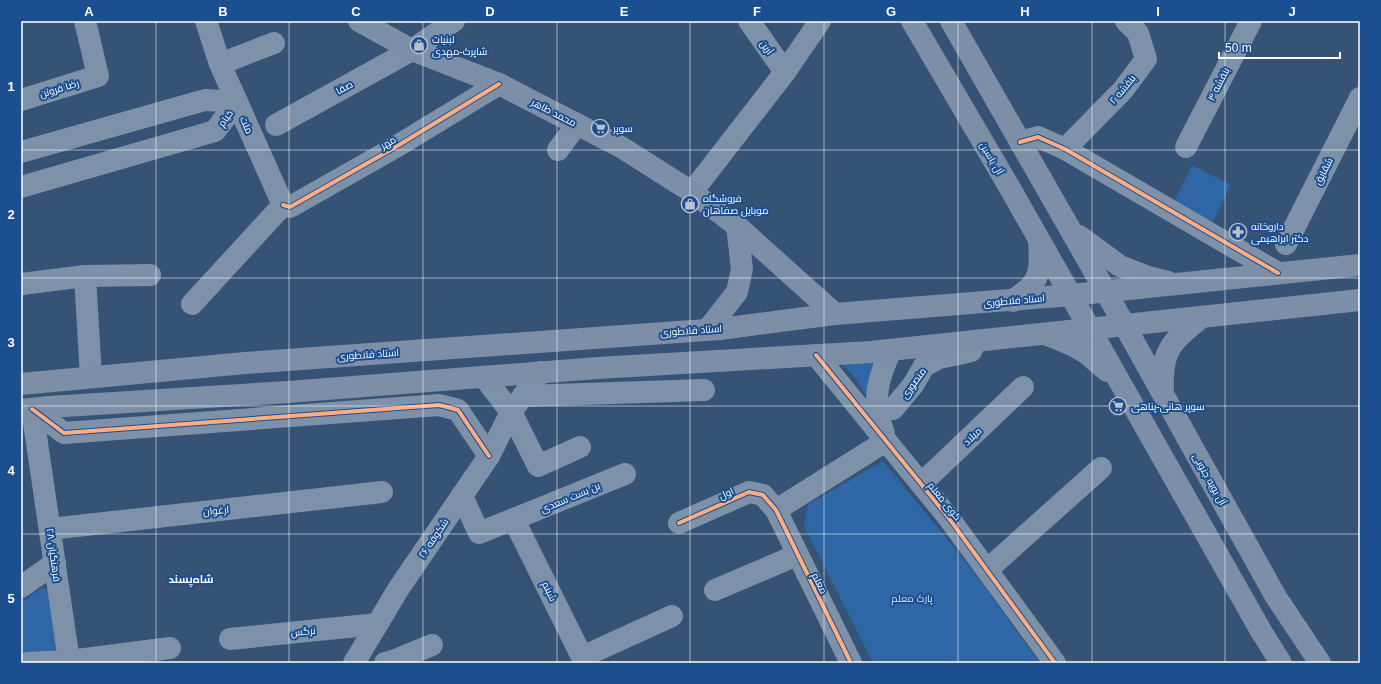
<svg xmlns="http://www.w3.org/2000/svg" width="1381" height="684" viewBox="0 0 1381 684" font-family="Helvetica,Cairo,sans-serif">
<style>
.green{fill:#2f66a5}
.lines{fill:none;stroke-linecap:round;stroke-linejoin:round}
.minor{stroke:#7d92a8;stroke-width:22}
.major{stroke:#7d8ea7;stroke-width:22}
.cycleway-casing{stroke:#1b4f8f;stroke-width:6}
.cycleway{stroke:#ffac80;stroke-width:4}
.grid{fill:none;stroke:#fff;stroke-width:1;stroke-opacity:0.55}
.labels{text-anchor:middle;stroke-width:4;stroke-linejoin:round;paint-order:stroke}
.poi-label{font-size:10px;fill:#fff;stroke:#1b4f8f;text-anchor:start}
.street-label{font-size:10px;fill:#fff;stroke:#1b4f8f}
.park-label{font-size:10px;fill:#cfe3fa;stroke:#1b4f8f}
.neighbourhood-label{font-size:11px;font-weight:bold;fill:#fff;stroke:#1b4f8f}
.neatline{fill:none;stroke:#fff;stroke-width:1.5}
.grid-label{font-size:13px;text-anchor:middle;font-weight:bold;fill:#fff}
</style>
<rect width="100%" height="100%" fill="#365274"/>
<g class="green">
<path d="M 1192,165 L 1231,185 L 1211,225 L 1172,206 Z"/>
<path d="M 877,358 L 872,367 L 869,398 C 863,392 861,387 856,379 C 850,372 844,366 837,360 Z"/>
<path d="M 883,461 L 974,572 L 1040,663 L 873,663 L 804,526 L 808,504 Z"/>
<path d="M 44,587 L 50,594 L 59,643 L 53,652 L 21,656 L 21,603 L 31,595 Z"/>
</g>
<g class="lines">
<g class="minor">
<path d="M 206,21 L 220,64 L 283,205"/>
<path d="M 749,21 L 785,72"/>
<path d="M 220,64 L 274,43"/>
<path d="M 21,100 L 98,76 L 85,21"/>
<path d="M 276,125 L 412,50 L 454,21"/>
<path d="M 1020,142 L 1038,137 L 1065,149 L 1278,273"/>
<path d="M 1186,147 L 1251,21"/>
<path d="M 1065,149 L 1123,90 L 1146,59 L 1138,33 L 1126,21"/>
<path d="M 558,150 L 577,124"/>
<path d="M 21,152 L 205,100 L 237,102"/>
<path d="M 21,187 L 215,131 L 237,102"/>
<path d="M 692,192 L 785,72 L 820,21"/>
<path d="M 283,205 L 290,207 L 394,148 L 499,84"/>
<path d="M 1286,244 L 1360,98"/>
<path d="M 85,276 L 91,377"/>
<path d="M 22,284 L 85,276 L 150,275"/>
<path d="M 192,304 L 283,205"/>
<path d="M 816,355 L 948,517 L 1055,663"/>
<path d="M 484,377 L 511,412 L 538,466 L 580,447"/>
<path d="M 523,396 L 704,390"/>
<path d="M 32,409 L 64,433 L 439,405 L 458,410 L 489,456"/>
<path d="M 32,409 L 69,661"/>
<path d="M 893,409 L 913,385 L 924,366 L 939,358 L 959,354 L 971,351 L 976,341"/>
<path d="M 884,434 C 882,427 879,420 878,413 C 874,390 882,370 891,350"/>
<path d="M 921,484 L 1023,387"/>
<path d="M 462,496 L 479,533 L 625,474"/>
<path d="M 776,510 L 886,441"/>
<path d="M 514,520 L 585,663"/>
<path d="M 679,523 L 749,492 L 763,495 L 776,510 L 851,663"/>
<path d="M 50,529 L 382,492"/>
<path d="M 987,570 L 1101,468"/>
<path d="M 21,587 L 55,563"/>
<path d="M 715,590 L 797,555"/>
<path d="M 230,639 L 377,624"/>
<path d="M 582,657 L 672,616"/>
<path d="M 28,663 L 69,661 L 170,648"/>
<path d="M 354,663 L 399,588 L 489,456 L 511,412 L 541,372"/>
<path d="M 385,663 L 393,661 L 432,645"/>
</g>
<g class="major">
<path d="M 359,21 L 412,50 L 499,84 L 621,147 L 692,192 L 737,226 L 835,314"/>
<path d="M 912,21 L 1011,190 L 1261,631 L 1281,663"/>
<path d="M 951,21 L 1106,292 L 1276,597 L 1320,663"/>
<path d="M 1079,236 L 1120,266 L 1148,277 L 1168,282"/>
<path d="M 1013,301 C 1018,296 1025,292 1030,287 C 1042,275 1040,257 1039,241"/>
<path d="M 708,329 L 737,292 L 742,269 L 737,226"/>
<path d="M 1045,334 L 1070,344 L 1086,353 L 1107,371"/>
<path d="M 21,384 L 245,363 L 720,329 L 835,314 L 1071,295 L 1360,265"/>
<path d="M 1163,393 C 1161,350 1170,343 1202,317"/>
<path d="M 21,410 L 49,407 L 288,392 L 598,368 L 871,352 L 1360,300"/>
</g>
<defs>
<g id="cycleway">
<path d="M 1020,142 L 1038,137 L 1065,149 L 1278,273"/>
<path d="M 283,205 L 290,207 L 394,148 L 499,84"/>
<path d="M 816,355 L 948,517 L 1055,663"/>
<path d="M 32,409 L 64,433 L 439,405 L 458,410 L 489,456"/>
<path d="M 679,523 L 749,492 L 763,495 L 776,510 L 851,663"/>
</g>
</defs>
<use href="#cycleway" class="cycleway-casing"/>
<use href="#cycleway" class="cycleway"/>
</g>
<path class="grid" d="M 156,21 L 156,663M 289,21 L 289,663M 423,21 L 423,663M 557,21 L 557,663M 690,21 L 690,663M 824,21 L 824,663M 958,21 L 958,663M 1092,21 L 1092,663M 1225,21 L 1225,663M 21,150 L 1360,150M 21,278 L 1360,278M 21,406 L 1360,406M 21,534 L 1360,534"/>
<defs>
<symbol id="shop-ring" viewBox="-11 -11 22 22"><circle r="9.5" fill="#1b4f8f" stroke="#b9c2ce" stroke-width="1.5"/><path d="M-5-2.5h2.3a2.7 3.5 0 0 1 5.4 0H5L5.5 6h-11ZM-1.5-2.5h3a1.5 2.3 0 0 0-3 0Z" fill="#b9c2ce"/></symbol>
<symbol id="supermarket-ring" viewBox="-11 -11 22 22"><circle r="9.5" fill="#1b4f8f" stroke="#b9c2ce" stroke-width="1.5"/><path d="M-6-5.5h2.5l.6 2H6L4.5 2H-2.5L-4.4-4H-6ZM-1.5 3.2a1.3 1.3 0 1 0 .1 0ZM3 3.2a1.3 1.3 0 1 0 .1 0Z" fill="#b9c2ce"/></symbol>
<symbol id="pharmacy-ring" viewBox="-11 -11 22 22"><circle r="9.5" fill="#1b4f8f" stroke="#b9c2ce" stroke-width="1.5"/><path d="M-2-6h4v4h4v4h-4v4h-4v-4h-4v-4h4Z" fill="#b9c2ce"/></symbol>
</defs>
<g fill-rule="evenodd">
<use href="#shop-ring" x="409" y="35" width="20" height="20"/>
<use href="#supermarket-ring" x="590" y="118" width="20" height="20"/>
<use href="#shop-ring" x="680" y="194" width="20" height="20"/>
<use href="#pharmacy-ring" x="1228" y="222" width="20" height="20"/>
<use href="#supermarket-ring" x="1108" y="396" width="20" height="20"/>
</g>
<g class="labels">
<g class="poi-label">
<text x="432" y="43">لبنیات<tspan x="432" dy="12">شاپرک-مهدی</tspan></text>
<text x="613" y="132">سوپر</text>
<text x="703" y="202">فروشگاه<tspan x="703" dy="12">موبایل صفاهان</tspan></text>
<text x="1251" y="230">داروخانه<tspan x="1251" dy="12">دکتر ابراهیمی</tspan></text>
<text x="1131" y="410">سوپر هانی-پناهی</text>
</g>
<g class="street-label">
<text transform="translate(767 47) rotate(55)" y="4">آرین</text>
<text transform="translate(1218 84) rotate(-63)" y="4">بنفشه ۳</text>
<text transform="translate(344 87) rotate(-29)" y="4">صفا</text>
<text transform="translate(59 88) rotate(-17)" y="4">رضا فروتن</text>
<text transform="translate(1122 89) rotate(-50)" y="4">بنفشه ۲</text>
<text transform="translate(554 112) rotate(27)" y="4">محمد طاهر</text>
<text transform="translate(225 118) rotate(-54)" y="4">خیام</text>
<text transform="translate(247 125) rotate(66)" y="4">ملت</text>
<text transform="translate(388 142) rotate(-30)" y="4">مهر</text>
<text transform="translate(992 158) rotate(60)" y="4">آل یاسین</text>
<text transform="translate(1323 171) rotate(-63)" y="4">شقایق</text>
<text transform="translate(1014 300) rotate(-5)" y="4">استاد فلاطوری</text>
<text transform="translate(691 330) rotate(-4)" y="4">استاد فلاطوری</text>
<text transform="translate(368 354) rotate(-4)" y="4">استاد فلاطوری</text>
<text transform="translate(913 383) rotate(-54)" y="4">منصوری</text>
<text transform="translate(972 436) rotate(-44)" y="4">میلاد</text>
<text transform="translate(1210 479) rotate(61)" y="4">آل بویه جنوبی</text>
<text transform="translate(726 493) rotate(-24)" y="4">اول</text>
<text transform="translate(570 497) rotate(-23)" y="4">بن بست سعدی</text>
<text transform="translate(945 501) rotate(51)" y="4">کوی معلم</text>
<text transform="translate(216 510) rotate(-6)" y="4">ارغوان</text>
<text transform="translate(433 538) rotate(-56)" y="4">شکوفه ۲۶</text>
<text transform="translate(54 555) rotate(82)" y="4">فرهنگیان ۲۸</text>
<text transform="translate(820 583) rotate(64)" y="4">معلم</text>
<text transform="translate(550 591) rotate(64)" y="4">شبنم</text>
<text transform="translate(303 631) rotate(-6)" y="4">نرگس</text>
</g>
<g class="park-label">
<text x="912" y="602">پارک معلم</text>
</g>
<g class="neighbourhood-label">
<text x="191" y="583">شاه‌پسند</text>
</g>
</g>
<rect width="1381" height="684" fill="none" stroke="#1b4f8f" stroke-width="44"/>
<path d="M1219 52v6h121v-6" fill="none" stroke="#ffffff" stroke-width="2"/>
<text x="1225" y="52" font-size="12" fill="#ffffff" stroke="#1b4f8f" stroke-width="3" paint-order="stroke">50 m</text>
<rect x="22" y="22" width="1337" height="640" class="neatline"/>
<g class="grid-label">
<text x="89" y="16">A</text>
<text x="223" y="16">B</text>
<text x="356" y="16">C</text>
<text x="490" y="16">D</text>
<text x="624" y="16">E</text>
<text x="757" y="16">F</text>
<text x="891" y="16">G</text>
<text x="1025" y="16">H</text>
<text x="1158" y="16">I</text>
<text x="1292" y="16">J</text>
<text x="11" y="91">1</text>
<text x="11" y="219">2</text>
<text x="11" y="347">3</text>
<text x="11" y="475">4</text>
<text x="11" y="603">5</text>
</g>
</svg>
